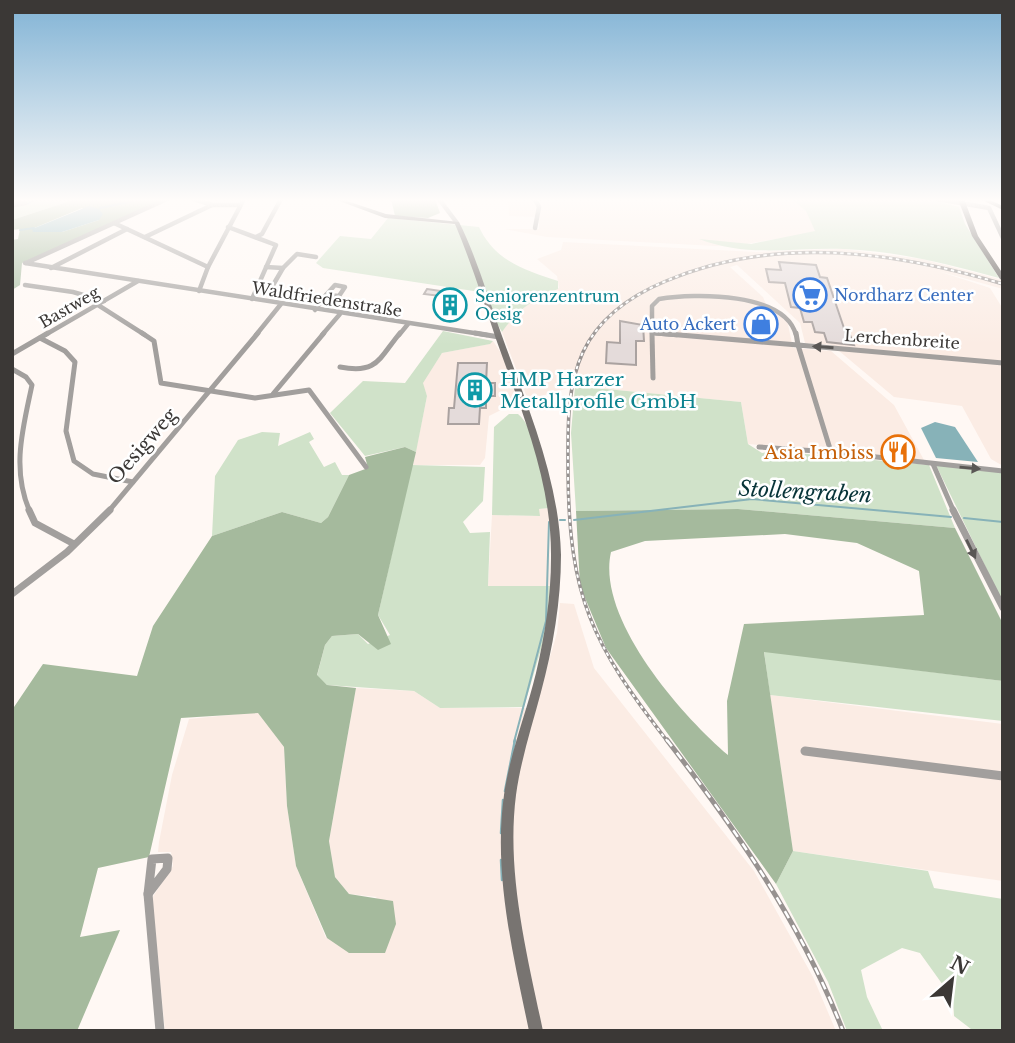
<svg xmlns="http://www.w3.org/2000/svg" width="1015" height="1043" viewBox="0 0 1015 1043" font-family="'Libre Baskerville',serif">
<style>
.built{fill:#fbece4}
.green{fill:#d0e2c9}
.forest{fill:#a5ba9d;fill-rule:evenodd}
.water{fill:#87b2b8}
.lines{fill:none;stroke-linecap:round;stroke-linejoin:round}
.stream-far1{stroke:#87b2b8;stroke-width:2}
.stream{stroke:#87b2b8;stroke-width:2.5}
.building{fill:#e4dbda;stroke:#aaa2a0;stroke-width:2}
.street-far3{stroke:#a29f9d;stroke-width:4.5}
.street-far2{stroke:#a29f9d;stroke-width:5}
.street-far1{stroke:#a29f9d;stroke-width:7}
.street{stroke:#a29f9d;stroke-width:9}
.secondary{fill:#787471;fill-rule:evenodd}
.primary{fill:#5a5552;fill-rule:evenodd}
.highway{fill:#423c39;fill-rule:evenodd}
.rail-far1-casing{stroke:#979290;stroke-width:3.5}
.rail-casing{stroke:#979290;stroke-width:5}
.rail-far1{stroke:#fff;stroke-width:2;stroke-dasharray:3.5;stroke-linecap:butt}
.rail{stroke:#fff;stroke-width:2.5;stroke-dasharray:8;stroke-linecap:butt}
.oneway{fill:#5a5755}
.labels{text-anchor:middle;stroke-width:5;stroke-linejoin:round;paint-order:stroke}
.far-shop-label{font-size:16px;fill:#366cbe;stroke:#fff;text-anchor:start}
.far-culture-label{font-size:16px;fill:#0d838f;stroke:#fff;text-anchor:start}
.far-street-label{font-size:16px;fill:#3b3836;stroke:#fff}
.culture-label{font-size:19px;fill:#0d838f;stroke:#fff;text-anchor:start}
.street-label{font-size:19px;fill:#3b3836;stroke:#fff}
.food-label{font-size:19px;fill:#c56008;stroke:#fff;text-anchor:end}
.water-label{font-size:21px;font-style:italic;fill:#083439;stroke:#fff}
</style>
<rect width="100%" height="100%" fill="#fff8f4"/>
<g class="built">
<path d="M 508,199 L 879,199 L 859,202 L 818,232 L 740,245 L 715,246 L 547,237 L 504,229 L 539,229 L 539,217 L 509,216 Z"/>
<path d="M 563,242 L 756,252 L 843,249 L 922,259 L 1003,280 L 1003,289 L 938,271 L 990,288 L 1003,309 L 1003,466 L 991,459 L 962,406 L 894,397 L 832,345 L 805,343 L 800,323 L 737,265 L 730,267 L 763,297 L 768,309 L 787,320 L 793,348 L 831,351 L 894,405 L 924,460 L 748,444 L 741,402 L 575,386 L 528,400 L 502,332 L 514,314 L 534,298 L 559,288 L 557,276 L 537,259 L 561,250 Z"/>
<path d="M 493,341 L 503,356 L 519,401 L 489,416 L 485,458 L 480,465 L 413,465 L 427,396 L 422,383 L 442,353 L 489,344 Z"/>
<path d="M 549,508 L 550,586 L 488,586 L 492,515 L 539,516 L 539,509 Z"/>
<path d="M 560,603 L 574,604 L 594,668 L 754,871 L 813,977 L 836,1031 L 165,1031 L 152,898 L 173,866 L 171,852 L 158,852 L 159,842 L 172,775 L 189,719 L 258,712 L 284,747 L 287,806 L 296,866 L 326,938 L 377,897 L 349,894 L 335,877 L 329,841 L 356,688 L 414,691 L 440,708 L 535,708 L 557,633 Z"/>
<path d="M 770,695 L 1003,724 L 1003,881 L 793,851 Z"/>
</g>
<g class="green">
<path d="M 31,199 L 76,199 L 12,220 L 12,206 Z"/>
<path d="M 792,199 L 928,199 L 959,207 L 965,224 L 999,278 C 948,264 897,251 844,249 C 793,247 748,258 699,239 L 751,244 L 815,231 L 806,211 Z"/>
<path d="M 388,218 L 479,227 C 495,261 524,270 558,281 L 558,289 C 533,299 517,310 502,332 L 480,292 L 323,268 L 316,263 L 340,236 L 371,239 Z"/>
<path d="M 443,331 L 493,341 L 490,344 L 442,353 L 423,383 L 427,396 L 416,452 L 405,447 L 365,456 L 330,413 L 363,381 L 405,383 Z"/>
<path d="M 575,386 L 741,402 L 748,444 L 762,453 L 774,451 L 929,465 L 955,528 L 738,509 L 576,511 L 571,433 Z"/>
<path d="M 509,414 L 518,414 C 537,429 543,484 549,508 L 539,509 L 540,516 L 492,515 L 494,427 Z"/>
<path d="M 262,432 L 280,433 L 278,446 L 310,432 L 314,439 L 309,442 L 324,467 L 335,462 L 342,475 L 349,475 L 328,517 L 321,523 L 282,512 L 212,536 L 215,476 L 238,440 Z"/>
<path d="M 412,465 L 485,467 L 483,501 L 463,522 L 470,533 L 490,532 L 488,586 L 550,586 L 546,632 L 524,707 L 440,708 L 414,691 L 327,685 L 317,676 L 325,645 L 332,636 L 358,634 L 368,644 L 390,635 L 378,615 Z"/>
<path d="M 936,465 L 1003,472 L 1003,603 Z"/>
<path d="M 764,651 L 1003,681 L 1003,721 L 770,695 Z"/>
<path d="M 793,851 L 928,871 L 934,888 L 1003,899 L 1003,1031 L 971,1029 L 954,1016 L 953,999 L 920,953 L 902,948 L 861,970 L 867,997 L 883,1031 L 847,1031 L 828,982 L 776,884 Z"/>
</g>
<g class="forest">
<path d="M 76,199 L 167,199 L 22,263 L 20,285 L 12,290 L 12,240 L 18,239 L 20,229 L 12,230 L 12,220 ZM 82,208 L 99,220 L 62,232 L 32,229 Z"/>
<path d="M 391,199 L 435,199 L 440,213 L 428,218 L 395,216 Z"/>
<path d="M 405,447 L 416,452 L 378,615 L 391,644 L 378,650 L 358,634 L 332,636 L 325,645 L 317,675 L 327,685 L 356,688 L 329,841 L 335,877 L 349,894 L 393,901 L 396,924 L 385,953 L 349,953 L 327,938 L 296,866 L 287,806 L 284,747 L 258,713 L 181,718 L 149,857 L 98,868 L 80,937 L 120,930 L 77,1031 L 12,1031 L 12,710 L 43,664 L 137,676 L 153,626 L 212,536 L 282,512 L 321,523 L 328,517 L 349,475 L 368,468 L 365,457 Z"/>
<path d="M 738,509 L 955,528 L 1003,624 L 1003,681 L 764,652 L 793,851 L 776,884 L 606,648 L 580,586 L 576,511 ZM 785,534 L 857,543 L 919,571 L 924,615 L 744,624 L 727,701 L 728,755 C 681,715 596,618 611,552 L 645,541 Z"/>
</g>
<g class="water">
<path d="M 89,206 L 99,209 L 103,214 L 99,220 L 62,232 L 33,232 L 32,229 Z"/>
<path d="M 935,422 L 955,427 L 978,462 L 936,458 L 921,428 Z"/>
</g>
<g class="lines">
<g class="stream-far1">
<path d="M 27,204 L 35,199"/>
<path d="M 100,208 L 143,199"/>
<path d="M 20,230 L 34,228"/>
<path d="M 964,518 L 1003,522"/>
<path d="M 560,520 L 565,520"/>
<path d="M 574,520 L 752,499 L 951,517"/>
<path d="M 514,742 L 546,621 L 549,522"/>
</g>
<g class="stream">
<path d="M 505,791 L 515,740"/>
<path d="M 501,833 L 503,800"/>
<path d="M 501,860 L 502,880"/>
</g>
</g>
<g class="building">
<path d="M 779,262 L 816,265 L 820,277 L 827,278 L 846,334 L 850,335 L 854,345 L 827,342 L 824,333 L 815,332 L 812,322 L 804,322 L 800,308 L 791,307 L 785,283 L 769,282 L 766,269 L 781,270 Z"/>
<path d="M 427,289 L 461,294 L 450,314 L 440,312 L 449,297 L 424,294 Z"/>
<path d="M 751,317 L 771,317 L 774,330 L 757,330 L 750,326 Z"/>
<path d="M 620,321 L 643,325 L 644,341 L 636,341 L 636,365 L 606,363 L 607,342 L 620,343 Z"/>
<path d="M 458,363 L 487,363 L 486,383 L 495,383 L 495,396 L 486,396 L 486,408 L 480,408 L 479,424 L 448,424 L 449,408 L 454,408 Z"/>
</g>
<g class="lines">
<g class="street-far3">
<path d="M 194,199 L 212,205"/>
<path d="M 365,199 L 370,199"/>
<path d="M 439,199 L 457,223"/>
<path d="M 535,199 L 539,207 L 535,228"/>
<path d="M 937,199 L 989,208 L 1003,238"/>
<path d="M 18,202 L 25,203 L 15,205 Z"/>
<path d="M 114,223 L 208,267"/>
<path d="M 228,227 L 276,245 L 252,299"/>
<path d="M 145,237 L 212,205 L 238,205"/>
<path d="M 256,237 L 262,234 L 281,199"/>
<path d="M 25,263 L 487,335"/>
<path d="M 26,263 L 167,199"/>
<path d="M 266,267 L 283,268 L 297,254 L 316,257"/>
<path d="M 51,268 L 127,229"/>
<path d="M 283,268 L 269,292 L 321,302 L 315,310"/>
<path d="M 25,285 L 73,292 L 104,301"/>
<path d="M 335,285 L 345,287 L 339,296 L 326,295 Z"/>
<path d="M 199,291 L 208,267 L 244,199"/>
<path d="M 321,302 L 326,295"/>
<path d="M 98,305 L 145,335"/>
<path d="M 45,335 L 138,281"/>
<path d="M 256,335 L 281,304"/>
<path d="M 322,335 L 340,314"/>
<path d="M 399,335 L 408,324"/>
<path d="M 677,335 L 652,333 L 652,306 L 659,299 C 695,293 785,292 796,335"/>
</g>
<g class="street-far2">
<path d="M 142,333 L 154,341 L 161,383 L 255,398 L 309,390 L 366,467"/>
<path d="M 475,333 L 499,337"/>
<path d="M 652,333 L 653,378"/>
<path d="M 656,333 L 798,345 L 796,333"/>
<path d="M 40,338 L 65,351 L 75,362 L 66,431 L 74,461 L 93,474 L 133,482"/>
<path d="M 12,354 L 48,333"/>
<path d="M 1003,363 L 798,345 L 831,452 L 1003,471"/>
<path d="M 340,367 C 377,374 378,360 400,333"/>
<path d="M 12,369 L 26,377 L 32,385 C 23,428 11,469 30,512"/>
<path d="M 273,394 L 324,333"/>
<path d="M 759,447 L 831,452"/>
<path d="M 933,464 L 954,512"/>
<path d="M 108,512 L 258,333"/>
</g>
<g class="street-far1">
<path d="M 29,510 L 35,523 L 74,544"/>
<path d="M 953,510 L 1003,608"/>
<path d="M 12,594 L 67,552 L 110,510"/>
</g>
<g class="street">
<path d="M 805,751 L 1003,776"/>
<path d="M 168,858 L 167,869 L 148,894 L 152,859 Z"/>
<path d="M 148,894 L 160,1031"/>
</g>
<path class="secondary" d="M 334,199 L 341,199 L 386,214 L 459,222 C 477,258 488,298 502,336 C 528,408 559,478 561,555 C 561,601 553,648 541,692 C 532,726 521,759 516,795 C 506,873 527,954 543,1031 L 529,1031 C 513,954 493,874 504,795 C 510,753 526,714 536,673 C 545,635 551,596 551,558 C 552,481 521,410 496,339 C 483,300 471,262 455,224 L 385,218 Z"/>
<path class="primary" d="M 958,199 L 964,199 L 978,236 L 1003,274 L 1003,281 L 1000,279 L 972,236 Z"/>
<path class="highway" d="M 980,199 L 988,199 L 1003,206 L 1003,210 Z"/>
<defs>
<path id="rail-far1" d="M 668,742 C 592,644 569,597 568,472 C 568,431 566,389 583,352 C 599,318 632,295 666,281 C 775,235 893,251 1003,284"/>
<path id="rail" d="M 667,740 C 737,831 801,923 843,1031"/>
</defs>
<use href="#rail-far1" class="rail-far1-casing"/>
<use href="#rail" class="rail-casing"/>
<use href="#rail-far1" class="rail-far1"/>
<use href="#rail" class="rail"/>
</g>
<defs><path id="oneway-solid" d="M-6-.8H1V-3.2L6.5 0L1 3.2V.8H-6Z" transform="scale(1.75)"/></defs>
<g class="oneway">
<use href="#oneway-solid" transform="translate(823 347) rotate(-176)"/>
<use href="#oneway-solid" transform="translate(970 468) rotate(5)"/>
<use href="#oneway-solid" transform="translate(971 549) rotate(64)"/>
</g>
<linearGradient id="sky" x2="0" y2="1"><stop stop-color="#81b3d5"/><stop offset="0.58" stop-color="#fffcfa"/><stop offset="1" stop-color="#fffcfa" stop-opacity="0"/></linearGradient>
<rect width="1015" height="345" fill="url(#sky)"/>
<defs>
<symbol id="supermarket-ring" viewBox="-11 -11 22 22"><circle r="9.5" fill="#fff" stroke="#3f7fe0" stroke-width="1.5"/><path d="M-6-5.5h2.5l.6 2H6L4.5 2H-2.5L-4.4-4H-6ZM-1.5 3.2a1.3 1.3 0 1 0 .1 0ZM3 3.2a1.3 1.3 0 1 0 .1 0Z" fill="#3f7fe0"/></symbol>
<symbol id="building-ring" viewBox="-11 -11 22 22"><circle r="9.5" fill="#fff" stroke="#0f9aa8" stroke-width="1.5"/><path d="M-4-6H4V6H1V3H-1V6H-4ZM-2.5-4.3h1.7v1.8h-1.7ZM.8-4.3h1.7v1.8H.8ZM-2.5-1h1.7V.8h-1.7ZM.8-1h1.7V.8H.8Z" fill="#0f9aa8"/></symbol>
<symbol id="shop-ring" viewBox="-11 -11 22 22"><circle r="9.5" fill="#fff" stroke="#3f7fe0" stroke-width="1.5"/><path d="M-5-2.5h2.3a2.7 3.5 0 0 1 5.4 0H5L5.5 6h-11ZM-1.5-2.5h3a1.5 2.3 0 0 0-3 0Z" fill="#3f7fe0"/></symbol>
<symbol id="restaurant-ring" viewBox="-11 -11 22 22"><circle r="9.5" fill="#fff" stroke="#e8710a" stroke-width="1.5"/><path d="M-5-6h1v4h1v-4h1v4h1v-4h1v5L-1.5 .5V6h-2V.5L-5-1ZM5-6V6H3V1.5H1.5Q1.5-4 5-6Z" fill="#e8710a"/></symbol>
</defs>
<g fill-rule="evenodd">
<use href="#supermarket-ring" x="791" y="276" width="38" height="38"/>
<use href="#building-ring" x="431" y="286" width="38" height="38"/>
<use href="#shop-ring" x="742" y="305" width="38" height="38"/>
<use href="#building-ring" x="456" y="371" width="38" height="38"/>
<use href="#restaurant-ring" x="879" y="433" width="38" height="38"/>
</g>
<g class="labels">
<g class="far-shop-label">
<text x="834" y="301">Nordharz Center</text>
<text x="736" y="330" text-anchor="end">Auto Ackert</text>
</g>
<g class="far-culture-label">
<text x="475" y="302">Seniorenzentrum<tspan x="475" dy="18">Oesig</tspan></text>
</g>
<g class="far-street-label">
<text transform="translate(327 299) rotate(9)" y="6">Waldfriedenstraße</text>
<text transform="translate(69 307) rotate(-30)" y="6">Bastweg</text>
<text transform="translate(902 339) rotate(4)" y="6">Lerchenbreite</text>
</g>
<g class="culture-label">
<text x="500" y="386">HMP Harzer<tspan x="500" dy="22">Metallprofile GmbH</tspan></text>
</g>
<g class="street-label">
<text transform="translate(142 446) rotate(-49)" y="7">Oesigweg</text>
</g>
<g class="food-label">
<text x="874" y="459">Asia Imbiss</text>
</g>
<g class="water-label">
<text transform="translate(805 492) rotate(3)" y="7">Stollengraben</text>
</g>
</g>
<rect width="1015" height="1043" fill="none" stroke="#3b3836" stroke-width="28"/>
<g transform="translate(952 980) rotate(28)" stroke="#ffffff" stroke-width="5" paint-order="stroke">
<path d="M0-5L12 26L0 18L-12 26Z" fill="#3b3836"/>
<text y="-10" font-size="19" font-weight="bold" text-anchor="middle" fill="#3b3836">N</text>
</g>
</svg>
